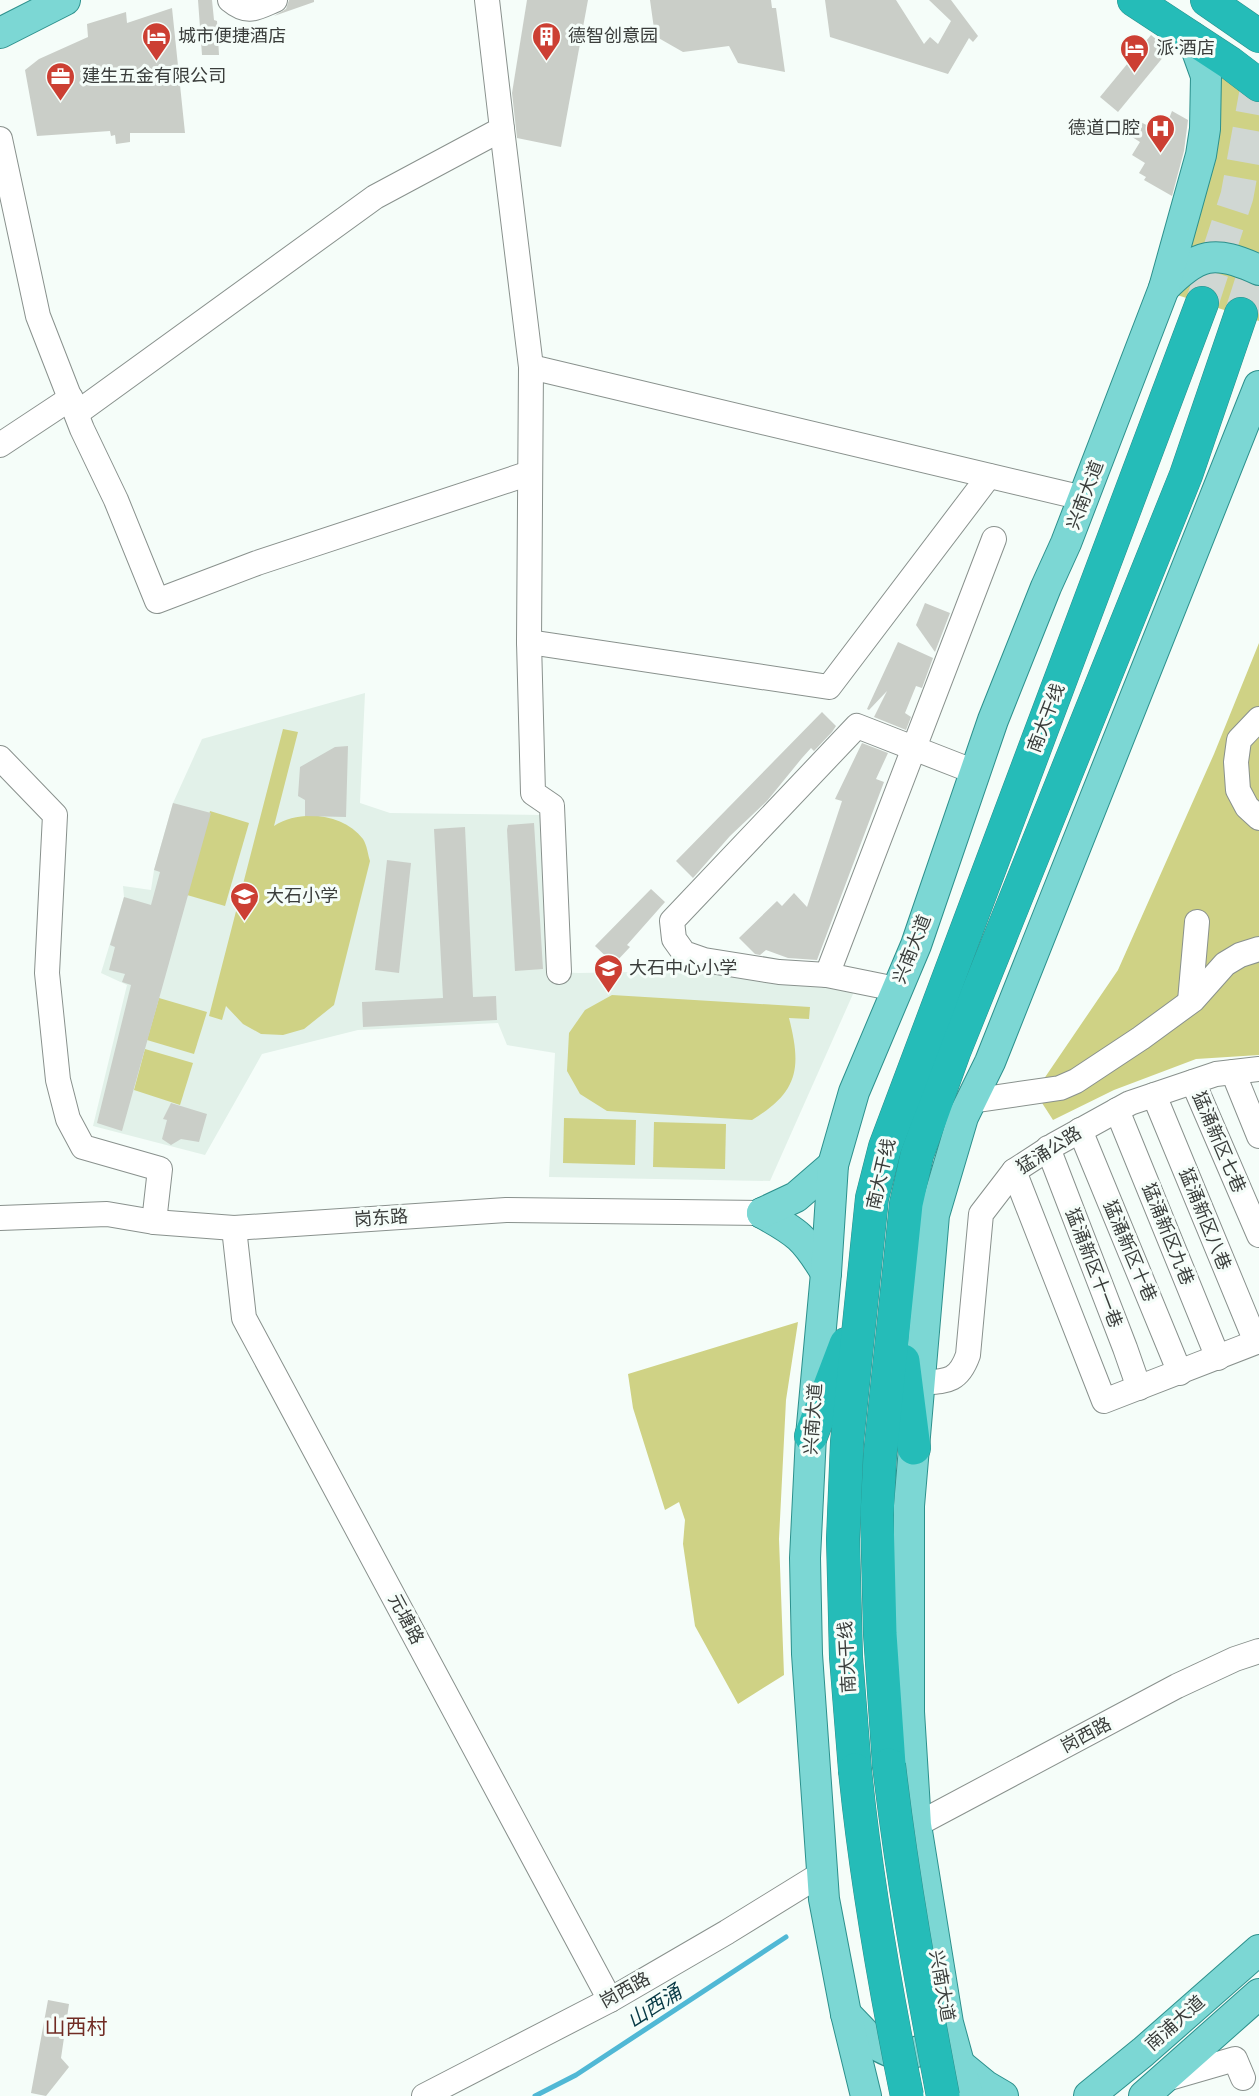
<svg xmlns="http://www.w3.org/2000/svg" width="1259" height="2096" viewBox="0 0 1259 2096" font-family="'Open Sans','Noto Sans SC',sans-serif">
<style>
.built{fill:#e2f1e9}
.green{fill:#cfd285}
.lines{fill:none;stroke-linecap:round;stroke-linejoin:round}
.stream{stroke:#50b8d5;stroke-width:5}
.building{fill:#cacec8}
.highway-tunnel{stroke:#d0d7d3;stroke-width:33;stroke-dasharray:33 16;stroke-linecap:butt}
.minor-casing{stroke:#89918d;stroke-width:26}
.major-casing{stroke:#2c908c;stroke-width:32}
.highway-casing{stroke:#2c908c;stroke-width:34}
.minor{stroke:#fff;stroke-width:24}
.major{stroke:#7cd7d4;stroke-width:30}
.highway{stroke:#25bcb8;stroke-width:33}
.highway-bridge-casing{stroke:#2c908c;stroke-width:34;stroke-linecap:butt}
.highway-bridge{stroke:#25bcb8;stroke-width:33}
.labels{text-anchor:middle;stroke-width:6;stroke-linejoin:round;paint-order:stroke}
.poi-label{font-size:18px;fill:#3a3d3b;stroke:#f5fdf9;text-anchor:start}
.street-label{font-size:18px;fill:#3a3d3b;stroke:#f5fdf9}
.water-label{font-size:20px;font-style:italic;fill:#073945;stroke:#f5fdf9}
.quarter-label{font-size:21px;fill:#712c24;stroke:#f5fdf9}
</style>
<rect width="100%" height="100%" fill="#f5fdf9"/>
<path class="built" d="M 365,693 L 360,803 L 390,813 L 543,815 L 552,972 L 579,973 L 687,971 L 857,985 L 770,1181 L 549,1177 L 555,1053 L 507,1045 L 498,1023 L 358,1030 L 262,1054 L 205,1155 L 93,1126 L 127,985 L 101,973 L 124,897 L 123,886 L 151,890 L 154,870 L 173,803 L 202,739 Z"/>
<g class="green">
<path d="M 1216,69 L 1259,105 L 1259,255 L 1190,252 L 1220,107 Z"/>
<path d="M 1206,265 L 1259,282 L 1259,321 L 1177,295 Z"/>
<path d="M 1259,643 L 1259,1055 L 1196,1059 L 1114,1090 L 1053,1120 L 1035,1092 L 1118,970 L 1214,754 Z"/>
<path d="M 283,729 L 298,732 L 274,826 C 300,809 343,813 363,839 C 367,845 368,855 370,861 L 334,1005 L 304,1029 L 283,1035 L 261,1034 L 243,1024 L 226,1006 L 222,1020 L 209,1016 Z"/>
<path d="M 210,811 L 249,823 L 225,906 L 187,895 Z"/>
<path d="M 612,995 L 810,1007 L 809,1019 L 789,1018 C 802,1069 798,1092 752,1120 L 607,1111 L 580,1094 L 567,1071 L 569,1033 L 585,1010 Z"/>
<path d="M 159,998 L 207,1012 L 194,1054 L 147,1040 Z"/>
<path d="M 145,1049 L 193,1063 L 180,1105 L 134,1090 Z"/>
<path d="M 564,1118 L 636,1120 L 635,1165 L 563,1163 Z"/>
<path d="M 654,1122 L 726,1124 L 725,1169 L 653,1167 Z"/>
<path d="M 798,1322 L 786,1400 L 779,1539 L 784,1675 L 738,1704 L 695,1626 L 683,1544 L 685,1520 L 679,1502 L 665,1510 L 633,1408 L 628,1374 Z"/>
</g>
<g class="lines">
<path class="stream" d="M 535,2096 L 576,2075 L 786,1937"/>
</g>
<g class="building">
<path d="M 198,0 L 212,0 L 214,20 L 217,21 L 219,55 L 202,55 Z"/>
<path d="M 289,0 L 314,0 L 314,2 L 274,16 L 286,9 Z"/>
<path d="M 527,0 L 588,0 L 561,147 L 517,138 L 512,93 Z"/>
<path d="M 650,0 L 771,0 L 772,8 L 776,8 L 785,72 L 738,63 L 729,46 L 683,52 L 655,36 Z"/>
<path d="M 825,0 L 896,0 L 924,44 L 930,37 L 938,44 L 951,21 L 929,0 L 951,0 L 978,36 L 973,42 L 969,38 L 948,74 L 830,37 Z"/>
<path d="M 172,8 L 185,133 L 130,133 L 130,142 L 116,144 L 115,135 L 111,136 L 110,131 L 37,136 L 25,70 L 39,59 L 88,37 L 87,24 L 126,12 L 127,23 Z"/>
<path d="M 1151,35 L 1169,50 L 1118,112 L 1100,97 Z"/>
<path d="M 1172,111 L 1188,120 L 1184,151 L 1172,196 L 1144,180 L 1146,177 L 1139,173 L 1145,163 L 1132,155 L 1140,142 L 1129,135 L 1137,120 L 1163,134 Z"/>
<path d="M 925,603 L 950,613 L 935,652 L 916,625 Z"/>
<path d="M 898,642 L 933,658 L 922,688 L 916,686 L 905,713 L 911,717 L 906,730 L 874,717 L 887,691 L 869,710 L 867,709 Z"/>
<path d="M 822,712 L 836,726 L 832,732 L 814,751 L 811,748 L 802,758 L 767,801 L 730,836 L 693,878 L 676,861 Z"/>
<path d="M 862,743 L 888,753 L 876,779 L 884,782 L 817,960 L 788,958 L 766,950 L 760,955 L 755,954 L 739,938 L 777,901 L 782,906 L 794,893 L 807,907 L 842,801 L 835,799 Z"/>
<path d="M 348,746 L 346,817 L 305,816 L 305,800 L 298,796 L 300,767 L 335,747 Z"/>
<path d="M 173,803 L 211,813 L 122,1131 L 97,1123 L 131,985 L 122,982 L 125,974 L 109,970 L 115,947 L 110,945 L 124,897 L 151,905 L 160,872 L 154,870 Z"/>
<path d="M 534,823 L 543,969 L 515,971 L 507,830 L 508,825 Z"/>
<path d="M 465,827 L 473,997 L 496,996 L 497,1020 L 363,1027 L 362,1002 L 443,998 L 434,829 Z"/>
<path d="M 387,860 L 411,863 L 399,973 L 375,970 Z"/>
<path d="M 651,889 L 665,902 L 627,945 L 630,947 L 614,964 L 595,946 Z"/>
<path d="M 171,1103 L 207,1114 L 199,1142 L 181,1139 L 171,1145 L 162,1139 L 167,1120 L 163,1119 Z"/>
<path d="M 48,2000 L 69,2004 L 61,2058 L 69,2067 L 46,2096 L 31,2093 Z"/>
</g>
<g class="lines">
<g class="highway-tunnel">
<path d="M 1202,303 L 1237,196 L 1259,75"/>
<path d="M 1241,314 L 1259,258"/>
</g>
<defs>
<g id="minor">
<path d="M 230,0 C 248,15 256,8 275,0"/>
<path d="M 502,129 L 531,367 L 529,642 L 533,793 L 552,806 L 559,972"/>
<path d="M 0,139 L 38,316 L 82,429 L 116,500 L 157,601 L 257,563 L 530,473"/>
<path d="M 531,367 L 1083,498"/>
<path d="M 77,413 L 375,197 L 502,129 L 487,0"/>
<path d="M 0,445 L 71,398"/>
<path d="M 529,642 L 829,687 L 989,476"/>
<path d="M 1259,719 L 1239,740 L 1236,762 L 1238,790 L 1247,807 L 1259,818"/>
<path d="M 0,758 L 55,815 L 47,973 L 58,1080 L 68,1119 L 83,1147 L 160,1169 L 154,1222"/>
<path d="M 827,975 L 994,539"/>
<path d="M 896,989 L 827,975 L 779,972 L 704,960 L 684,953 L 674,939 L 672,921 L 857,726 L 975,772"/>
<path d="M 1190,1001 L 1197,922"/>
<path d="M 1233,1072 L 1259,1136"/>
<path d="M 1193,1082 L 1259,1235"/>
<path d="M 1154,1095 L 1256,1342"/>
<path d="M 971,1101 L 1060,1088 L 1076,1081 L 1141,1038 L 1193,1000 L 1225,964 L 1240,955 L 1259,949"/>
<path d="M 1117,1110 L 1218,1358"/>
<path d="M 1080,1130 L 1180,1373"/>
<path d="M 1048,1148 L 1125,1348 L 1139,1388"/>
<path d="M 1014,1171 L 1104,1401 L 1259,1341"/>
<path d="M 0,1218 L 107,1214 L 154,1222 L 234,1228 L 506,1210 L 762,1213"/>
<path d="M 234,1228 L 244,1318 L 610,2000"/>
<path d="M 919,1383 C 946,1381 958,1383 968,1355 L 981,1214 L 1014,1171 L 1054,1145 L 1130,1103 L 1216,1074 L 1259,1069"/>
<path d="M 916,1825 L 1177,1686 L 1235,1659 L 1259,1651"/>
<path d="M 1166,2079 L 1235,2059 L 1243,2078"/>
<path d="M 424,2096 L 610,2000 L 727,1932 L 821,1874"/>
</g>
<g id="major">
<path d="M 0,33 L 65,0"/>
<path d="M 1164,288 C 1198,253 1214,249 1259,270"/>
<path d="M 762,1213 C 797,1232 805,1238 826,1273"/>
<path d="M 762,1213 L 796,1197 L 833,1165"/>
<path d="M 846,2014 C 855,2023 864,2033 873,2042 C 900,2063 930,2055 946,2026"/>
<path d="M 958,2063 L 986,2086 L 1003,2096"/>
<path d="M 866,2096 L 846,2014 L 824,1899 L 807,1654 L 805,1558 L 811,1436 L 826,1273 L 833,1165 L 854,1092 L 916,945 L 993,720 L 1046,587 L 1066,543 L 1164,288 L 1201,155 L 1205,129 L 1206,76 L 1192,37"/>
<path d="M 968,2096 L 948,2023 L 916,1825 L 909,1712 L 909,1506 L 934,1215 L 963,1117 L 990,1062 L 1259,386"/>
<path d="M 1089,2096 L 1143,2052 L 1259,1950"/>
<path d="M 1144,2096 L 1259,1994"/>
</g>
<g id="highway">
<path d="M 1134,0 L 1230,63 L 1259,85"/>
<path d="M 1207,0 L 1259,36"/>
<path d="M 903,1361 L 914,1448"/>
<path d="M 811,1436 L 846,1344"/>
<path d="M 889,1765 L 880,1634 L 877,1515 L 880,1455 L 906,1204 L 917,1155 L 954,1052 L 1186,475 L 1241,314"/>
<path d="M 855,1770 L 846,1657 L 843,1539 L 847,1442 L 872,1198 L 885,1147 L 1202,303"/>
</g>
</defs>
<use href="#minor" class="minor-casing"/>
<use href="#major" class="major-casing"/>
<use href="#highway" class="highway-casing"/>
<use href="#minor" class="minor"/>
<use href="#major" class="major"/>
<use href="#highway" class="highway"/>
<defs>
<g id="highway-bridge">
<path d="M 889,1765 C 902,1877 922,1986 943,2096"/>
<path d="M 855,1770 C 866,1880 885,1988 907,2096"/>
</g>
</defs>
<use href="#highway-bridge" class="highway-bridge-casing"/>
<use href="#highway-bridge" class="highway-bridge"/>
</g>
<defs>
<symbol id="hotel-pin" viewBox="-11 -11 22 30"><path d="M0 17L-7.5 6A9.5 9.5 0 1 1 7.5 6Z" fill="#cc3f33" stroke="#f5fdf9"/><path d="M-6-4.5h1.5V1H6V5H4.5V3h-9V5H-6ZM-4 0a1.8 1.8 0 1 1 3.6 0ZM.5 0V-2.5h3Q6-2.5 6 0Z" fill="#fff"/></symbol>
<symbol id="building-pin" viewBox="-11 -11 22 30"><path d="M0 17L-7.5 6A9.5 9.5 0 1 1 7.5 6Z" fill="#cc3f33" stroke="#f5fdf9"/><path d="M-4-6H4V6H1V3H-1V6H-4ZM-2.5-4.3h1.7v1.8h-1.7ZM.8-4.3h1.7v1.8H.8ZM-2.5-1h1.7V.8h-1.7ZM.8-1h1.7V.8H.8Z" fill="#fff"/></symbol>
<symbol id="office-pin" viewBox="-11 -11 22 30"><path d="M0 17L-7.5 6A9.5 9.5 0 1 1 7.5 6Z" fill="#cc3f33" stroke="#f5fdf9"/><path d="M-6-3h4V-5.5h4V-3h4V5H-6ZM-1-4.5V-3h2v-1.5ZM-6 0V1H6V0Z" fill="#fff"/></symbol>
<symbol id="hospital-pin" viewBox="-11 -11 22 30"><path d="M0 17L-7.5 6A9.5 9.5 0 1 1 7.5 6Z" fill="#cc3f33" stroke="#f5fdf9"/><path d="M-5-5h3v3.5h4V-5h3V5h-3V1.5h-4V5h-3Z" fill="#fff"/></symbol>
<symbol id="school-pin" viewBox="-11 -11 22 30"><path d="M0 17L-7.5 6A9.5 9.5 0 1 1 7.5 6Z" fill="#cc3f33" stroke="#f5fdf9"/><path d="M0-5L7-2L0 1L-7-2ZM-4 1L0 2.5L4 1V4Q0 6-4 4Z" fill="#fff"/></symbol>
</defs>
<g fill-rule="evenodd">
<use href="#hotel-pin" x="140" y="20" width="33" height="45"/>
<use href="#building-pin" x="530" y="20" width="33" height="45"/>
<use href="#hotel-pin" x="1118" y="32" width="33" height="45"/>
<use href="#office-pin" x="44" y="60" width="33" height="45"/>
<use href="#hospital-pin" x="1144" y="112" width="33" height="45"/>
<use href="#school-pin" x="228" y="880" width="33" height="45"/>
<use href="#school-pin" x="592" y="952" width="33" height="45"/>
</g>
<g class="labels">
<g class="poi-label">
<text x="178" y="42">城市便捷酒店</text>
<text x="568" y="42">德智创意园</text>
<text x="1156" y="54">派·酒店</text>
<text x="82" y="82">建生五金有限公司</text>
<text x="1140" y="134" text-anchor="end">德道口腔</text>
<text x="266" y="902">大石小学</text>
<text x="629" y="974">大石中心小学</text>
</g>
<g class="street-label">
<text transform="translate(1085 495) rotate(-69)" y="6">兴南大道</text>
<text transform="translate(1046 718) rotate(-69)" y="6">南大干线</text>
<text transform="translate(912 949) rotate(-68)" y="6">兴南大道</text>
<text transform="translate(1219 1142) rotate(67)" y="6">猛涌新区七巷</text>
<text transform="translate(1049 1150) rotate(-32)" y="6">猛涌公路</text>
<text transform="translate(881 1174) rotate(-77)" y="6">南大干线</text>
<text transform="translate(381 1218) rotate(-4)" y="6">岗东路</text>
<text transform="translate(1205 1219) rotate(68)" y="6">猛涌新区八巷</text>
<text transform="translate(1168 1234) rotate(68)" y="6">猛涌新区九巷</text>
<text transform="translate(1130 1251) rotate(67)" y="6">猛涌新区十巷</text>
<text transform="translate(1094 1268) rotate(69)" y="6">猛涌新区十一巷</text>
<text transform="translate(813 1419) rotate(-86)" y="6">兴南大道</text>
<text transform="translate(406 1619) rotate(62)" y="6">元塘路</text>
<text transform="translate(847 1657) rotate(-93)" y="6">南大干线</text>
<text transform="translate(1086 1735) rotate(-28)" y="6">岗西路</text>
<text transform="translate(942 1986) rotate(80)" y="6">兴南大道</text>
<text transform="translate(625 1990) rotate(-29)" y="6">岗西路</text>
<text transform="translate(1175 2023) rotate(-42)" y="6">南浦大道</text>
</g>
<g class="water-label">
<text transform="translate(654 2006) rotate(-33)" y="7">山西涌</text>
</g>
<g class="quarter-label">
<text x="76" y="2034">山西村</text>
</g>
</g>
</svg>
